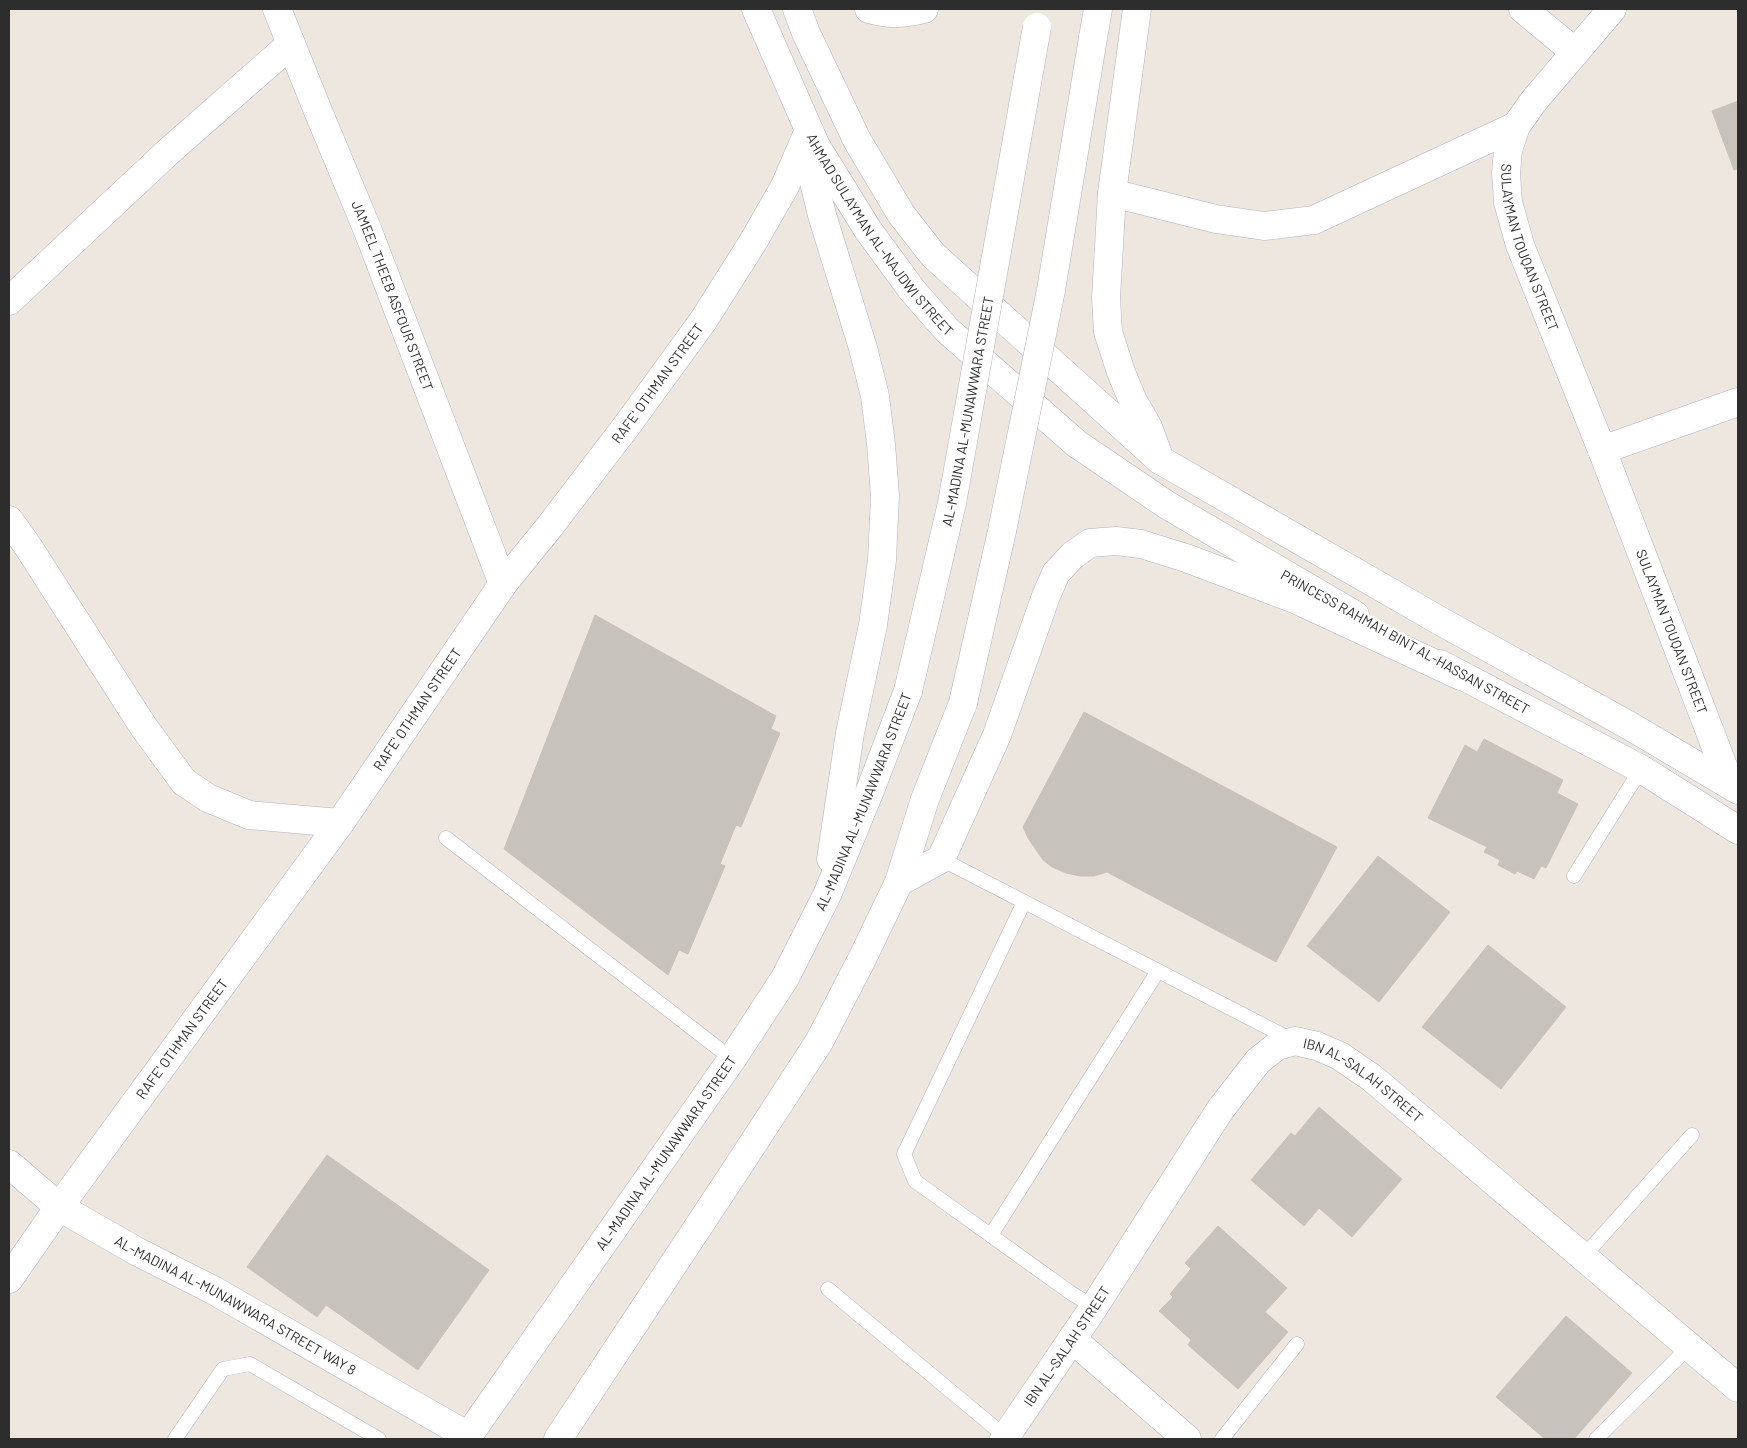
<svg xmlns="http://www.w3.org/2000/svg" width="1747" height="1448" viewBox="0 0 1747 1448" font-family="Barlow,sans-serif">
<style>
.building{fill:#c7c2bb;stroke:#cac3ba}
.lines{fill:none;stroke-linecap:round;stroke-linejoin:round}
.service-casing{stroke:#b0b3bd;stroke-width:15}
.minor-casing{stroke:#b0b3bd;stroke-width:29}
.tertiary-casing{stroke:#b0b3bd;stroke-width:29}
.secondary-casing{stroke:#b0b3bd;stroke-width:29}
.service{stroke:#fff;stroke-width:14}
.minor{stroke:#fff;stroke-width:28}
.tertiary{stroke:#fff;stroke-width:28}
.secondary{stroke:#fff;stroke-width:28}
.secondary-bridge-casing{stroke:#b0b3bd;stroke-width:29;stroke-linecap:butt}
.secondary-bridge{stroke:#fff;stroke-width:28}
.labels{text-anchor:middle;stroke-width:5;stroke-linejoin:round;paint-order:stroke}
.street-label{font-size:14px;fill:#2d2d2d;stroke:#fff}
</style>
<rect width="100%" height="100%" fill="#eee7e0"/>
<g class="building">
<path d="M 1738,101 L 1738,169 L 1734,170 L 1712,111 Z"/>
<path d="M 595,615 L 776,716 L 771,729 L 780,733 L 741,827 L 736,825 L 720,864 L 725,866 L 688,954 L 679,950 L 668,975 L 504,849 Z"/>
<path d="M 1084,712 L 1337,847 L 1276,962 L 1107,872 L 1094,876 L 1080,876 L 1066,873 L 1052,867 L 1043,860 L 1028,838 L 1023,827 Z"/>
<path d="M 1484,739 L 1563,780 L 1557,793 L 1578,804 L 1546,868 L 1541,866 L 1534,879 L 1517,871 L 1515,874 L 1498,865 L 1500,860 L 1484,852 L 1487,847 L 1428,818 L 1465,745 L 1477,752 Z"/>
<path d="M 1378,856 L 1450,912 L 1379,1002 L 1307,946 Z"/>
<path d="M 1488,945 L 1566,1007 L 1501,1089 L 1422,1027 Z"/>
<path d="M 1319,1107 L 1402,1179 L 1352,1237 L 1319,1208 L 1304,1226 L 1251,1180 L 1291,1133 L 1295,1136 Z"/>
<path d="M 327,1155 L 489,1270 L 418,1370 L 326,1305 L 317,1317 L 247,1267 Z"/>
<path d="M 1218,1226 L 1287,1288 L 1265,1312 L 1288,1332 L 1238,1389 L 1188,1345 L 1191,1340 L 1159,1311 L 1173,1297 L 1170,1294 L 1191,1269 L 1185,1263 Z"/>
<path d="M 1566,1316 L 1632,1373 L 1574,1439 L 1545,1439 L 1496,1397 Z"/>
</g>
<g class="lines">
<defs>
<g id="service">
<path d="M 446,838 L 732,1059"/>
<path d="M 941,859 L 1294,1041"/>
<path d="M 1574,876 L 1641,769"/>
<path d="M 1024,902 L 904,1154 L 915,1181 L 1071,1293 L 1094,1307"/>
<path d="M 991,1235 L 1158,971"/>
<path d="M 1584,1256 L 1692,1135"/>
<path d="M 828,1289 L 1006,1437"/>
<path d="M 175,1439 L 223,1369 L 250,1364 L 379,1439"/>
<path d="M 1222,1439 L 1297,1344"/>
<path d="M 1596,1439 L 1690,1346"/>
</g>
<g id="minor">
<path id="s1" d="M 277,9 L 318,111 L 368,231 L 503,584"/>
<path d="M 1523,9 L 1575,52"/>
<path id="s2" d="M 1612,9 L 1533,102 L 1516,126 L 1508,150 L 1506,173 L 1508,202 L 1520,245 L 1602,450 L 1730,784"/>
<path d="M 1112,193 L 1216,219 L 1264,226 L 1314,220 L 1516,126"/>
<path d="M 9,301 L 168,152 L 291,44"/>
<path d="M 1602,450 L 1738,402"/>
<path d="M 9,520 L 27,545 L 143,726 L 184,782 L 208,798 L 249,815 L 340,823"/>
<path id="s3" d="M 9,1164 L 59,1207 L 136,1251 L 213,1290 L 468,1436"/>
<path id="s4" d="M 9,1279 L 59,1207 L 340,823 L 503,584 L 550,526 L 628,424 L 703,321 L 753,242 L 785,186 L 809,130"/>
<path d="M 1072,1339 L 1187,1439"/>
<path id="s5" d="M 1004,1439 L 1094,1307 L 1220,1110 L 1258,1061 L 1277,1046 L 1295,1041 L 1317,1046 L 1340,1056 L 1372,1078 L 1738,1388"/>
</g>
<g id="tertiary">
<path id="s6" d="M 756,9 L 816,146 L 868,230 L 912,290 L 947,330 L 1077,444 L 1167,505 L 1355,615"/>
<path d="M 797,9 L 806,33 L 857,140 L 901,214 L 933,255 L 1160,460 L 1442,622 L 1630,726 L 1738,790"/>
<path d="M 1440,664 L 1641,769 L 1738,830"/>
</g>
<g id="secondary">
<path d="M 869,9 C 888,15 904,14 924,9"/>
<path d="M 1137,9 L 1112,193 L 1106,298 L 1108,332 L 1121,372 L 1133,401 L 1148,427 L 1160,460"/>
<path d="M 1093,38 L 1098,9"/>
<path d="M 816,146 L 813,178 L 822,215 L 863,348 L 875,396 L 881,444 L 885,496 L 882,560 L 873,625 L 850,733 L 831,859"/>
<path d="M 899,882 L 941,859 L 997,735 L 1046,596 L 1056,573 L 1073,555 L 1090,543 L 1116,541 L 1141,544 L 1186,558 L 1297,600 L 1461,676"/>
<path id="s7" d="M 466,1439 L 732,1059 L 785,978 L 827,895 L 871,788 L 908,691"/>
<path d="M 558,1439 L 743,1159 L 819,1042 L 862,959 L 899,882 L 925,799 L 963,703"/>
</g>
</defs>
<use href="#service" class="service-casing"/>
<use href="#minor" class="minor-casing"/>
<use href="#tertiary" class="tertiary-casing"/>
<use href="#secondary" class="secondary-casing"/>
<use href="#service" class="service"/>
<use href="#minor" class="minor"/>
<use href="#tertiary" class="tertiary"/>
<use href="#secondary" class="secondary"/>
<defs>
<g id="secondary-bridge">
<path id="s8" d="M 908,691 L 952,503 L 1037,27"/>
<path d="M 963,703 L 1002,531 L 1051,290 L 1093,38"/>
</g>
</defs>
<use href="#secondary-bridge" class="secondary-bridge-casing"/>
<use href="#secondary-bridge" class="secondary-bridge"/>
</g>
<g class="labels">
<g class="street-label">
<text dy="5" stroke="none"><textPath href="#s6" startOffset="259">AHMAD SULAYMAN AL-NAJDWI STREET</textPath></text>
<text dy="5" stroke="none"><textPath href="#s2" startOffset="278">SULAYMAN TOUQAN STREET</textPath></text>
<text dy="5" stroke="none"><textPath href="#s1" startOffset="309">JAMEEL THEEB ASFOUR STREET</textPath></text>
<text dy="5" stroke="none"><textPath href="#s4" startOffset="1106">RAFE' OTHMAN STREET</textPath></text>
<text dy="5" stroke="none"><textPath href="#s8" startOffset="286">AL-MADINA AL-MUNAWWARA STREET</textPath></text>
<text dy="5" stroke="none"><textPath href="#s2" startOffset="689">SULAYMAN TOUQAN STREET</textPath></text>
<text transform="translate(1405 642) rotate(29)" y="5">PRINCESS RAHMAH BINT AL-HASSAN STREET</text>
<text dy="5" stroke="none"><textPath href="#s4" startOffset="701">RAFE' OTHMAN STREET</textPath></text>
<text dy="5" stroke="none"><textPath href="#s7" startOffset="754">AL-MADINA AL-MUNAWWARA STREET</textPath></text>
<text dy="5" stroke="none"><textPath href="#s4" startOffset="296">RAFE' OTHMAN STREET</textPath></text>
<text dy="5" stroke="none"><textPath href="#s5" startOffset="578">IBN AL-SALAH STREET</textPath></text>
<text dy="5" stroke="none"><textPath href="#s7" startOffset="349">AL-MADINA AL-MUNAWWARA STREET</textPath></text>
<text dy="5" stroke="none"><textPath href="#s3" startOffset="268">AL-MADINA AL-MUNAWWARA STREET WAY 8</textPath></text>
<text dy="5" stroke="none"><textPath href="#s5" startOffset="112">IBN AL-SALAH STREET</textPath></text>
</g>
</g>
<rect width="1747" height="1448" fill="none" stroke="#2d2d2d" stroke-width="20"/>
</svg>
